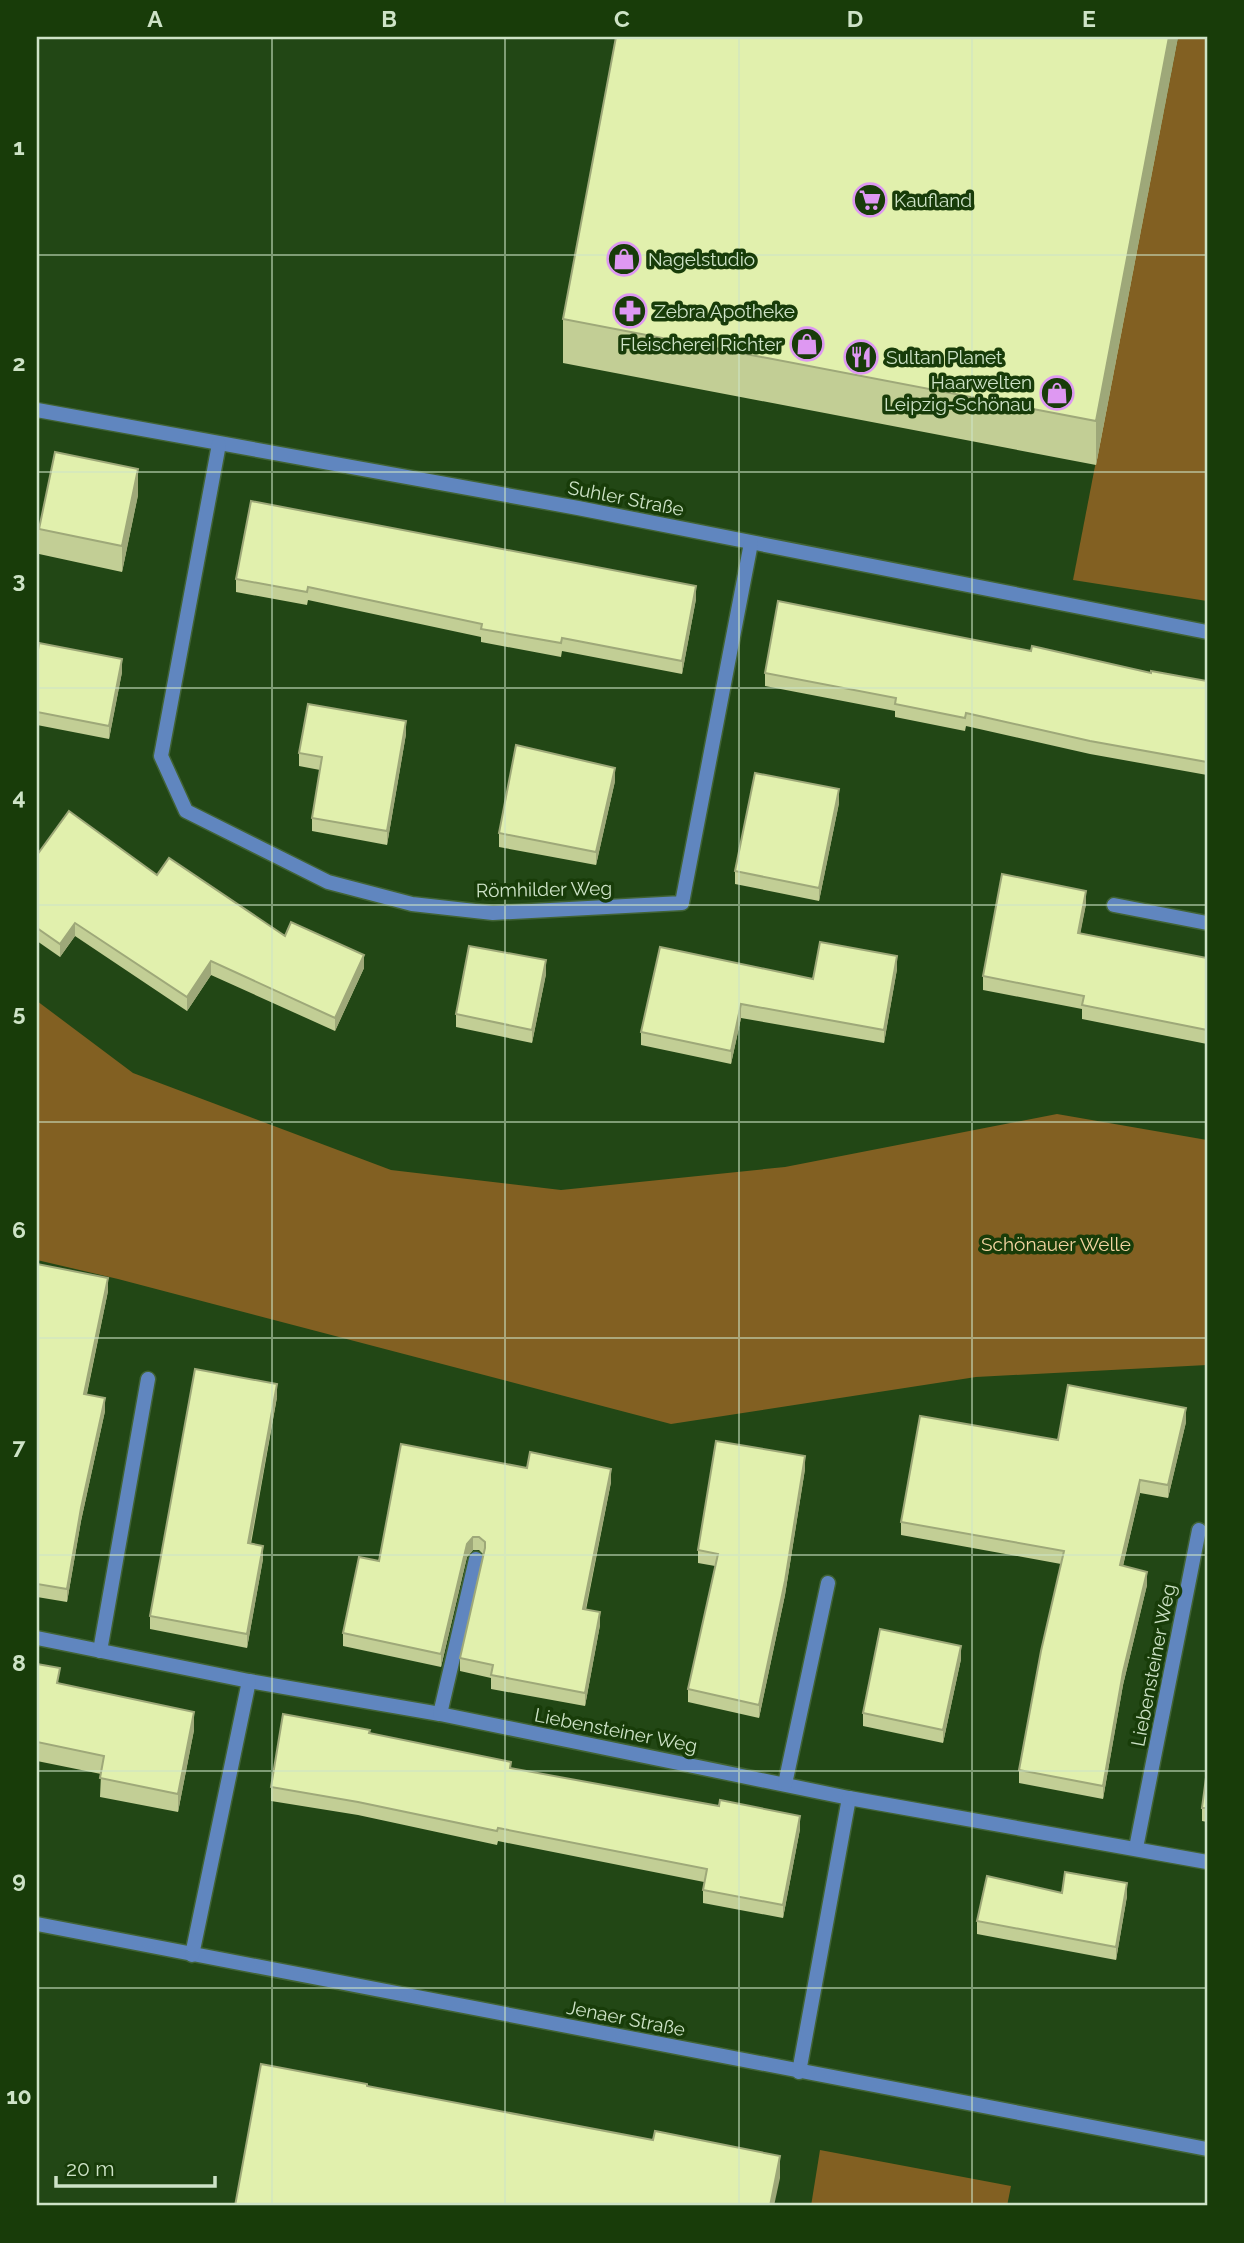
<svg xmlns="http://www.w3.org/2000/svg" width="1244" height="2243" viewBox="0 0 1244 2243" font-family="Raleway,sans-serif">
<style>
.green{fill:#826022}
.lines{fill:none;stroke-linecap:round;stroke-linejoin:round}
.minor-casing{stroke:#416335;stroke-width:17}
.minor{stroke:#6086bf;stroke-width:14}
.wall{fill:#c2ce95}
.shaded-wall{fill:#9ea879}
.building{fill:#e1f0ad;stroke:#9ea879;stroke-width:2}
.grid{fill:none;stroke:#cee3c7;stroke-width:2;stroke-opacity:0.55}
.labels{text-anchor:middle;stroke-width:7;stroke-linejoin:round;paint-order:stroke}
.poi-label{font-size:19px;fill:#cee3c7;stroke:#183c09;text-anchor:start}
.street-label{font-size:19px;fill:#cee3c7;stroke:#183c09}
.park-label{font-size:19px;fill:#f4d4a2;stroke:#183c09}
.neatline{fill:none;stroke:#cee3c7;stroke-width:2.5}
.grid-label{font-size:23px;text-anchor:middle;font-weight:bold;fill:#cee3c7}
</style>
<rect width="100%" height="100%" fill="#224715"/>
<g class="green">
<path d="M 1178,37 L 1207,37 L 1207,601 L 1073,580 Z"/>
<path d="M 37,1001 L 133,1073 L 391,1170 L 561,1190 L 785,1167 L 1057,1114 L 1207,1140 L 1207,1365 L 976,1377 L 671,1424 L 118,1279 L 37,1260 Z"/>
<path d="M 820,2150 L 1011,2186 L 1007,2206 L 811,2206 Z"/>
</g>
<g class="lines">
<defs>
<g id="minor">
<path d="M 37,410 L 578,508 L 1207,632"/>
<path d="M 219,444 L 161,756 L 186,811 L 328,882 L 412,904 L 493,913 L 682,903 L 751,543"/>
<path d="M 1114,905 L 1207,923"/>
<path d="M 37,1638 L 249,1681 L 440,1714 L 849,1798 L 1207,1862"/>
<path d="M 100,1651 L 148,1379"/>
<path d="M 440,1714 L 476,1559"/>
<path d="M 785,1784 L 828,1583"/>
<path d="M 1136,1848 L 1199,1530"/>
<path d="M 37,1924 L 1207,2149"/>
<path d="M 192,1955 L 249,1681"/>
<path d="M 799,2072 L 849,1798"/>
</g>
</defs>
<use href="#minor" class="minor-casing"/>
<use href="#minor" class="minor"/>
</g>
<g class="wall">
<path d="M 1178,37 L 1096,465 L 563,363 L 563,319 Z"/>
<path d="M 138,495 L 122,572 L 39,554 L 39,529 Z"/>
<path d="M 236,579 L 696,599 L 682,674 L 562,651 L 561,657 L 481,642 L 481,637 L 308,600 L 307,605 L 236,592 Z"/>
<path d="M 1031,651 L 1151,673 L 1207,681 L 1207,775 L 1090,754 L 966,726 L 965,731 L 895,717 L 895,711 L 765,686 L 765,673 Z"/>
<path d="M 37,656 L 122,672 L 109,739 L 37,725 Z"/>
<path d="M 406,734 L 387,845 L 312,831 L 312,818 L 320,770 L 299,766 L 299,753 Z"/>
<path d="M 615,781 L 596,865 L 499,847 L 499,833 Z"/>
<path d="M 839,803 L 819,901 L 735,884 L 735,871 Z"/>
<path d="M 37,855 L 157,875 L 285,936 L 364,968 L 335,1031 L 211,975 L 187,1011 L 75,936 L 60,957 L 37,941 Z"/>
<path d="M 1086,904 L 1080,933 L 1207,958 L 1207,1044 L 1082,1019 L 1082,1009 L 983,990 L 983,976 Z"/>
<path d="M 897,969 L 884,1043 L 741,1018 L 731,1064 L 641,1045 L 641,1032 L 813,979 Z"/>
<path d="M 546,974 L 532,1043 L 456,1027 L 456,1014 Z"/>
<path d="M 37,1264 L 108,1291 L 87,1394 L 105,1411 L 81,1521 L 67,1602 L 37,1597 Z"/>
<path d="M 277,1397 L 251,1544 L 263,1559 L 247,1648 L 150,1629 L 150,1616 Z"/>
<path d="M 1186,1422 L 1168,1498 L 1140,1493 L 1123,1566 L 1147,1585 L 1123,1685 L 1103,1799 L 1019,1783 L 1019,1770 L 1061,1564 L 901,1535 L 901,1522 Z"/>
<path d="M 527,1468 L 611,1482 L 586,1610 L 600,1625 L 585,1706 L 491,1689 L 491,1678 L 460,1671 L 460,1658 L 484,1555 L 479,1550 L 473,1550 L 467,1557 L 441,1667 L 343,1646 L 343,1633 L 379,1561 Z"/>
<path d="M 805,1469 L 785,1595 L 759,1718 L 688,1702 L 688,1689 L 715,1566 L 698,1563 L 698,1550 Z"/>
<path d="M 961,1659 L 943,1743 L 863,1726 L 863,1713 Z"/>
<path d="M 37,1664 L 60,1684 L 194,1730 L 178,1812 L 100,1797 L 101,1774 L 37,1761 Z"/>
<path d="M 370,1733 L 511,1768 L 800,1829 L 783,1918 L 703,1903 L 703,1890 L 704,1882 L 498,1841 L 497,1845 L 358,1815 L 271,1801 L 271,1787 Z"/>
<path d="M 1207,1770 L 1207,1822 L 1202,1821 L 1202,1808 Z"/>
<path d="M 1062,1893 L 1127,1896 L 1116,1960 L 977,1934 L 977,1921 Z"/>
</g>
<g class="shaded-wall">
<path d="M 1169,37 L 1178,37 L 1096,465 L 1096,421 Z"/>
<path d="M 138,469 L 138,495 L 122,572 L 122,546 Z"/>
<path d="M 696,586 L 696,599 L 682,674 L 682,661 Z"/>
<path d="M 122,659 L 122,672 L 109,739 L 109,726 Z"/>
<path d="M 406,721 L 406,734 L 387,845 L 387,831 Z"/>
<path d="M 615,768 L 615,781 L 596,865 L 596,852 Z"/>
<path d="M 839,789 L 839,803 L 819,901 L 819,888 Z"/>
<path d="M 1086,891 L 1086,904 L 1078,946 L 1078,933 Z"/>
<path d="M 75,923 L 75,936 L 60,957 L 60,944 Z"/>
<path d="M 364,955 L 364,968 L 335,1031 L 335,1018 Z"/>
<path d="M 897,956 L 897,969 L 884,1043 L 884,1030 Z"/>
<path d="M 546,960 L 546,974 L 532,1043 L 532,1030 Z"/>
<path d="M 211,961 L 211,975 L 187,1011 L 187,997 Z"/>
<path d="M 741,1004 L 741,1018 L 731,1064 L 731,1051 Z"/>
<path d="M 108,1278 L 108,1291 L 84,1407 L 84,1394 Z"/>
<path d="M 277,1384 L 277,1397 L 248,1556 L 248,1543 Z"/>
<path d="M 105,1398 L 105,1411 L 81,1521 L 67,1602 L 67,1589 L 81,1508 Z"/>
<path d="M 1186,1408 L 1186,1422 L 1168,1498 L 1168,1485 Z"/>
<path d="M 805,1456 L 805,1469 L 785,1595 L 759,1718 L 759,1705 Z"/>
<path d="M 611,1469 L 611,1482 L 583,1622 L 583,1609 Z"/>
<path d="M 1140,1480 L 1140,1493 L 1120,1578 L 1120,1565 Z"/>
<path d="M 473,1537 L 473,1550 L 467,1557 L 441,1667 L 441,1654 L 467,1544 Z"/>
<path d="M 263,1546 L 263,1559 L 247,1648 L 247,1634 Z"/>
<path d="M 1147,1572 L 1147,1585 L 1123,1685 L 1103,1799 L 1103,1786 L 1123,1672 Z"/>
<path d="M 600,1612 L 600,1625 L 585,1706 L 585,1693 Z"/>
<path d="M 961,1646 L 961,1659 L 943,1743 L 943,1730 Z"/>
<path d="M 194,1712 L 194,1730 L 178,1812 L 178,1794 Z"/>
<path d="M 800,1816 L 800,1829 L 783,1918 L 783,1905 Z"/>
<path d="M 1127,1883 L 1127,1896 L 1116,1960 L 1116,1947 Z"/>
<path d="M 780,2156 L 780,2178 L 774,2206 L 770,2206 Z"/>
</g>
<g class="building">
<path d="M 616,37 L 1169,37 L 1096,421 L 563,319 Z"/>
<path d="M 55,452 L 138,469 L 122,546 L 39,529 Z"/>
<path d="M 251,501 L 696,586 L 682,661 L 562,638 L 561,643 L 481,629 L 482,624 L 308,587 L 307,592 L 236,579 Z"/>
<path d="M 778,601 L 1031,651 L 1032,646 L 1151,673 L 1151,671 L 1207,681 L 1207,762 L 1090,741 L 966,713 L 965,718 L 895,704 L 896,698 L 765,673 Z"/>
<path d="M 39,643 L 122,659 L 109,726 L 37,712 L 37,656 Z"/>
<path d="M 308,704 L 406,721 L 387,831 L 312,818 L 322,757 L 299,753 Z"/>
<path d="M 516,745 L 615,768 L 596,852 L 499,833 Z"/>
<path d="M 755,773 L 839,789 L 819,888 L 735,871 Z"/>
<path d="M 69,811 L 157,875 L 169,858 L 285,936 L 291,922 L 364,955 L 335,1018 L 211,961 L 187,997 L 75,923 L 60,944 L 37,928 L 37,855 Z"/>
<path d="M 1002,874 L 1086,891 L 1078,933 L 1207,958 L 1207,1030 L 1082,1005 L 1084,996 L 983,976 Z"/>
<path d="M 820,942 L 897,956 L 884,1030 L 741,1004 L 731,1051 L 641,1032 L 660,947 L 813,979 Z"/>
<path d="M 469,946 L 546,960 L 532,1030 L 456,1014 Z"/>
<path d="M 37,1264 L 108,1278 L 84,1394 L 105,1398 L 81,1508 L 67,1589 L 37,1584 Z"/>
<path d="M 195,1369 L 277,1384 L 248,1543 L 263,1546 L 247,1634 L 150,1616 Z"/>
<path d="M 1068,1385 L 1186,1408 L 1168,1485 L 1140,1480 L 1120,1565 L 1147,1572 L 1123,1672 L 1103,1786 L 1019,1770 L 1041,1651 L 1064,1551 L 901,1522 L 920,1416 L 1058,1440 Z"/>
<path d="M 716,1441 L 805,1456 L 785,1581 L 759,1705 L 688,1689 L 718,1554 L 698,1550 Z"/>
<path d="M 401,1444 L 527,1468 L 530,1452 L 611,1469 L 583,1609 L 600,1612 L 585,1693 L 491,1675 L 493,1665 L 460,1658 L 485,1548 L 485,1542 L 479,1537 L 473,1537 L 467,1544 L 441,1654 L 343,1633 L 359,1557 L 379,1561 Z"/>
<path d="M 880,1629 L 961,1646 L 943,1730 L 863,1713 Z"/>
<path d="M 37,1664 L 60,1668 L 57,1683 L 194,1712 L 178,1794 L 100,1778 L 104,1756 L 37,1742 Z"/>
<path d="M 283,1714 L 370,1730 L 369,1733 L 511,1762 L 510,1768 L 719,1806 L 720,1800 L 800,1816 L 783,1905 L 703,1890 L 707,1869 L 498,1828 L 497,1831 L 358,1802 L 271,1787 Z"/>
<path d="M 1207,1770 L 1207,1808 L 1202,1808 Z"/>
<path d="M 1065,1872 L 1127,1883 L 1116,1947 L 977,1921 L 987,1876 L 1062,1893 Z"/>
<path d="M 261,2064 L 367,2084 L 367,2086 L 653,2140 L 655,2131 L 780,2156 L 770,2206 L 235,2206 Z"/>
</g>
<path class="grid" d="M 272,37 L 272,2206M 505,37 L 505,2206M 739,37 L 739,2206M 972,37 L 972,2206M 37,255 L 1207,255M 37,472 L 1207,472M 37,688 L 1207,688M 37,905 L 1207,905M 37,1122 L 1207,1122M 37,1338 L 1207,1338M 37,1555 L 1207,1555M 37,1771 L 1207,1771M 37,1988 L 1207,1988"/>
<defs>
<symbol id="supermarket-ring" viewBox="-11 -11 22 22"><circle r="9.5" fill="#183c09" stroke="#de98f2" stroke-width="1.5"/><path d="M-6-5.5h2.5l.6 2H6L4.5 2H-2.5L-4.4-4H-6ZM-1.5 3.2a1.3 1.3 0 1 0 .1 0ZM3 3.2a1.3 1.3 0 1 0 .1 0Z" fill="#de98f2"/></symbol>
<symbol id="shop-ring" viewBox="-11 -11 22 22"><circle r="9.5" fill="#183c09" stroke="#de98f2" stroke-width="1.5"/><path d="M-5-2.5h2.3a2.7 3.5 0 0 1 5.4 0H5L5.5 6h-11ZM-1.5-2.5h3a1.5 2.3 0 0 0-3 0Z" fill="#de98f2"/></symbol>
<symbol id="pharmacy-ring" viewBox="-11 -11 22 22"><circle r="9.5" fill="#183c09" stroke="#de98f2" stroke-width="1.5"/><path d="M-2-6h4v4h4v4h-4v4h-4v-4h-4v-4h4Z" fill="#de98f2"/></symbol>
<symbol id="restaurant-ring" viewBox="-11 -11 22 22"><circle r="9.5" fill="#183c09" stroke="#de98f2" stroke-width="1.5"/><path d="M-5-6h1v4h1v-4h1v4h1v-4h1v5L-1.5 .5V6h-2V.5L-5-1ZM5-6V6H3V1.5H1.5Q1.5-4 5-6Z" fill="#de98f2"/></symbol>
</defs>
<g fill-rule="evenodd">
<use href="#supermarket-ring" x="851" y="181" width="38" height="38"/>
<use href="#shop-ring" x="605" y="240" width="38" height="38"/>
<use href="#pharmacy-ring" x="611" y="292" width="38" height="38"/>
<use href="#shop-ring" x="788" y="325" width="38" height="38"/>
<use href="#restaurant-ring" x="842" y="338" width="38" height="38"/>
<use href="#shop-ring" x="1038" y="374" width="38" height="38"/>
</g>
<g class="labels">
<g class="poi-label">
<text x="894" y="207">Kaufland</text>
<text x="648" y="266">Nagelstudio</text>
<text x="654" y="318">Zebra Apotheke</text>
<text x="782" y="351" text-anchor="end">Fleischerei Richter</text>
<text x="886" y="364">Sultan Planet</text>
<text x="1032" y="389" text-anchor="end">Haarwelten<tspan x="1032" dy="22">Leipzig-Schönau</tspan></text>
</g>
<g class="street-label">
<text transform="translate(626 498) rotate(11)" y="7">Suhler Straße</text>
<text transform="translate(544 889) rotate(-1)" y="7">Römhilder Weg</text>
<text transform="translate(1153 1665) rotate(-79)" y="7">Liebensteiner Weg</text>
<text transform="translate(616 1730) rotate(11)" y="7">Liebensteiner Weg</text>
<text transform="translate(626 2018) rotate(11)" y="7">Jenaer Straße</text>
</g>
<g class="park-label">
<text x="1056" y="1251">Schönauer Welle</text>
</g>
</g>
<rect width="1244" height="2243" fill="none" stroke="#183c09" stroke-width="77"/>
<path d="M56 2176v10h159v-10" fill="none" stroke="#cee3c7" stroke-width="3.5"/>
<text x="66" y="2176" font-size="21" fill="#cee3c7" stroke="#183c09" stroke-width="5" paint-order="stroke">20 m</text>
<rect x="38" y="38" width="1168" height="2166" class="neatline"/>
<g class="grid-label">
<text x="155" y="27">A</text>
<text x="389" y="27">B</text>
<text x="622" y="27">C</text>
<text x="855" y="27">D</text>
<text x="1089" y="27">E</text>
<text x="19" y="155">1</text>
<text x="19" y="371">2</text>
<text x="19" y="588">3</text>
<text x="19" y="805">4</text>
<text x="19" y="1021">5</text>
<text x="19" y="1238">6</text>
<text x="19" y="1454">7</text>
<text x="19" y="1671">8</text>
<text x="19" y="1888">9</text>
<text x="19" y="2104">10</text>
</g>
</svg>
